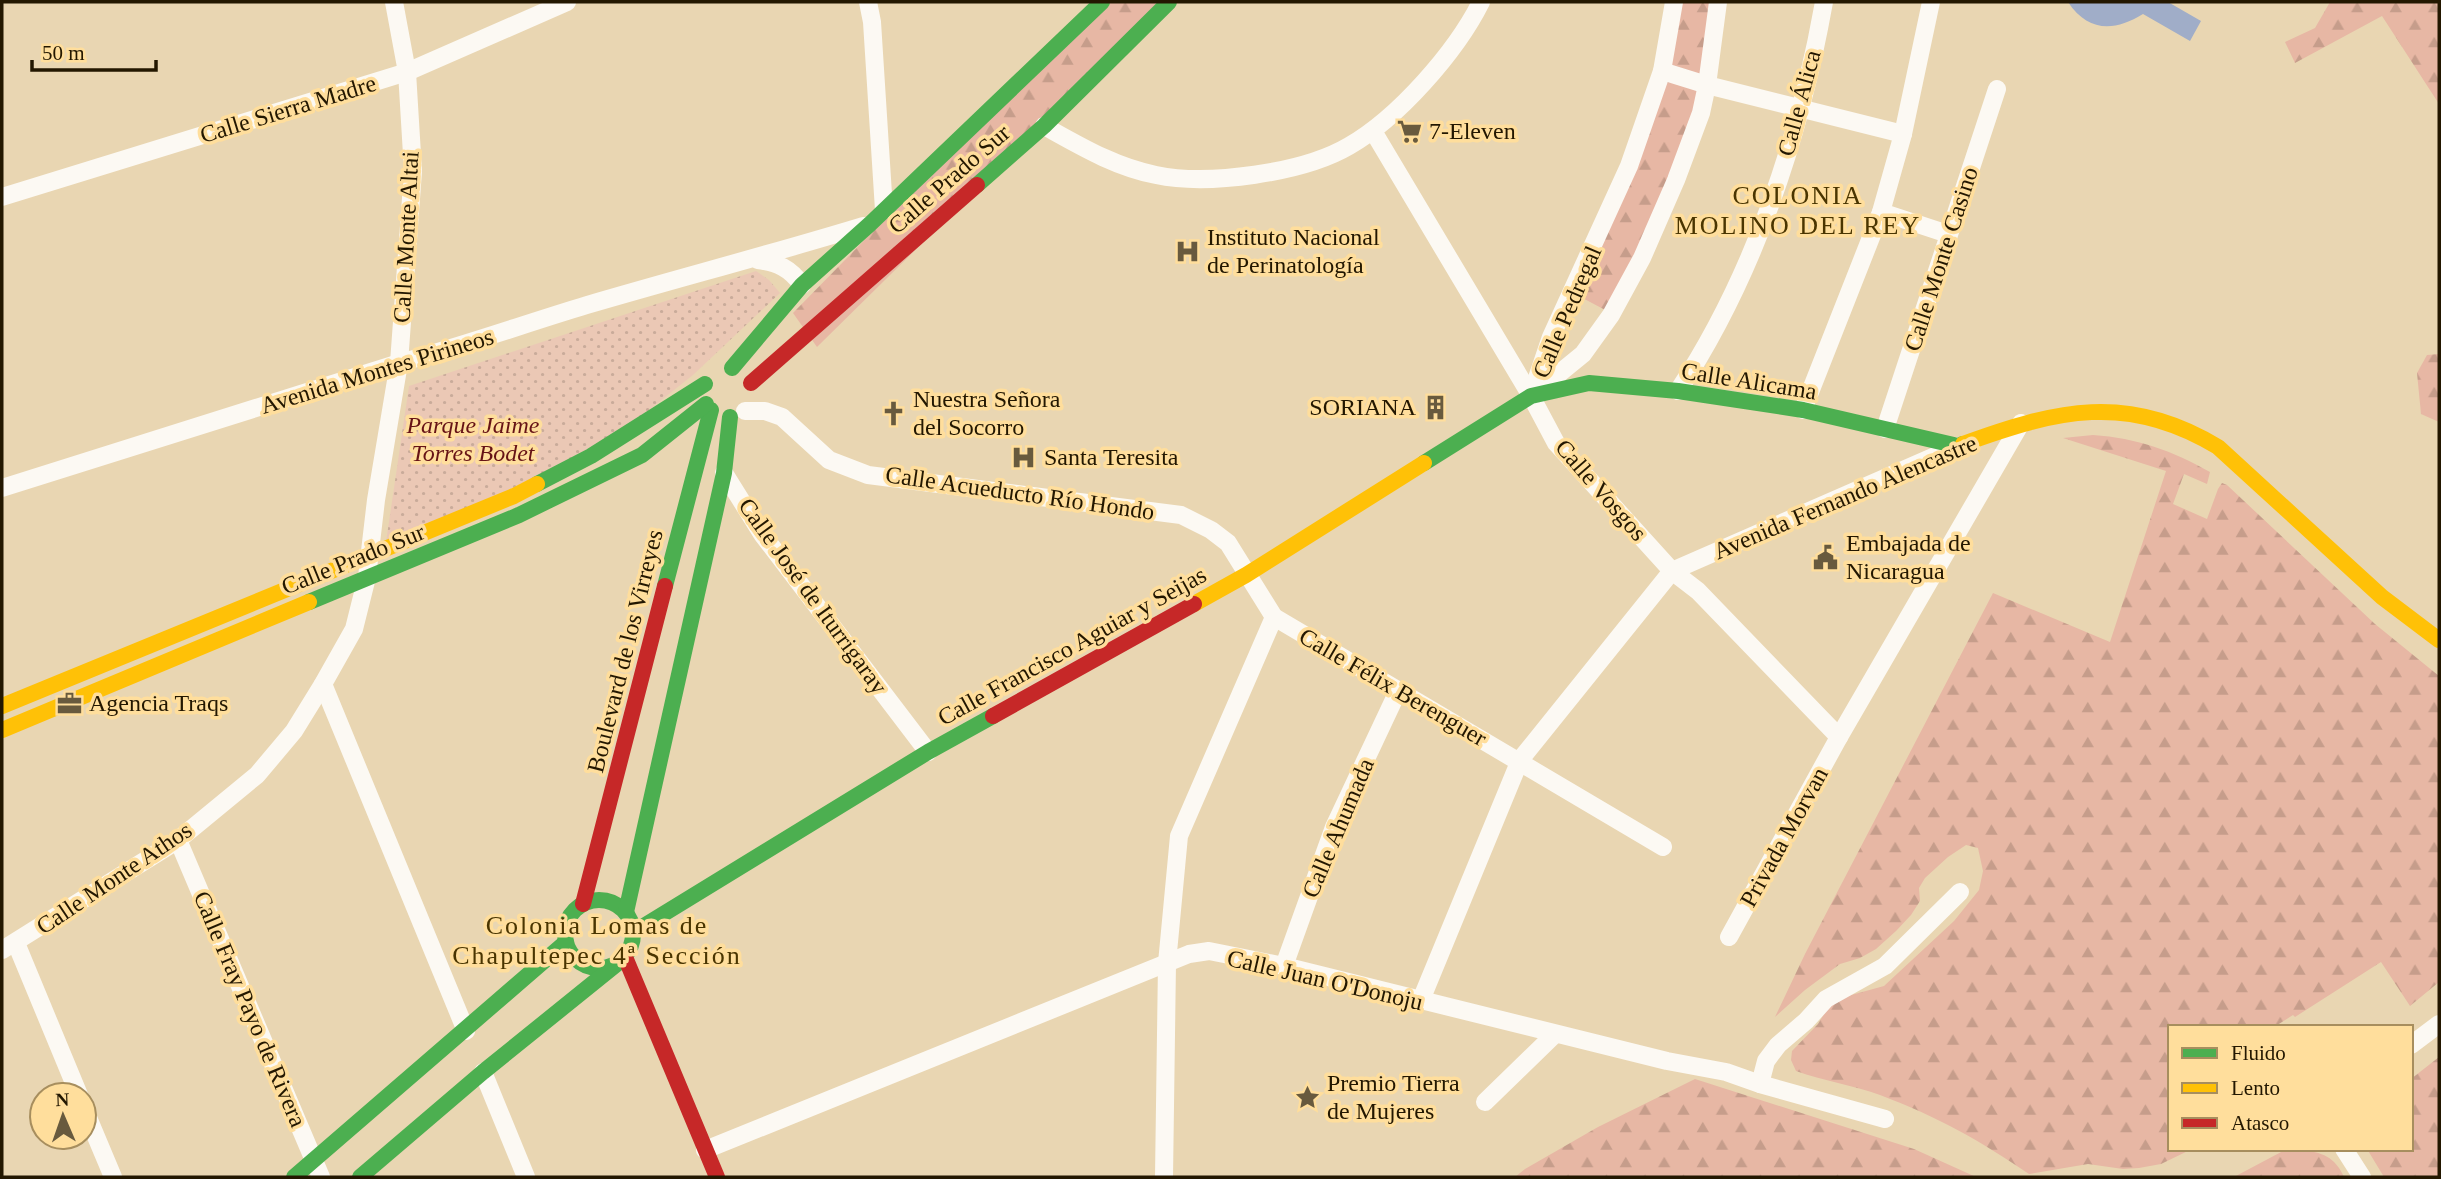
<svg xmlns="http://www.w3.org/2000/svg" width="2441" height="1179" viewBox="0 0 2441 1179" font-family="Georgia,serif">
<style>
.grass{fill:url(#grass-dots)}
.forest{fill:url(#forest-firs)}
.water{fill:#a0adc8}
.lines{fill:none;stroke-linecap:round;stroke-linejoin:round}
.street{stroke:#fcf9f3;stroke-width:18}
.fast{stroke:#4caf50;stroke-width:16}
.slow{stroke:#ffc107;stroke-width:16}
.jam{stroke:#c62828;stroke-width:16}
.labels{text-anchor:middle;stroke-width:7;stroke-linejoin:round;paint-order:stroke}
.street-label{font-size:24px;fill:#231700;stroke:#ffde9c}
.poi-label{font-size:24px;fill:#231700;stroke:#ffde9c;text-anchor:start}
.park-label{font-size:24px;font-style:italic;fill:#661316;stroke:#ffde9c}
.neighbourhood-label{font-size:26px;letter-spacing:2px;fill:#4a3500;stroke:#ffde9c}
</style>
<defs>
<pattern id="grass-dots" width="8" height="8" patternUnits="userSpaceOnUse" patternTransform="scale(1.75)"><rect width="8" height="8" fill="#ebc8b5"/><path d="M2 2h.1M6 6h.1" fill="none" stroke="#c9ab9a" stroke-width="1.8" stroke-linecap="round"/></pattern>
<pattern id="forest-firs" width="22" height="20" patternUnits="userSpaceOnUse" patternTransform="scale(1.75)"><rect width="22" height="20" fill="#e7b7a4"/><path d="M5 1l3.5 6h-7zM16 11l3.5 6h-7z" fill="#c69d8b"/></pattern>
</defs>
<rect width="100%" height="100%" fill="#e9d6b2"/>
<path class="grass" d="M 756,271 L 769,280 L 780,293 L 693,375 L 591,456 L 385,549 L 409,386 Z"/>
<g class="forest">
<path d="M 1098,2 L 1167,2 L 817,347 L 793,313 Z"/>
<path d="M 1676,2 L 1715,2 L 1697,116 L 1609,312 L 1573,293 L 1601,231 Z"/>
<path d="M 2330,2 L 2439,2 L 2439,104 L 2382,16 L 2295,63 L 2285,42 L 2315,28 Z"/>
<path d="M 2439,354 L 2439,422 L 2421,414 L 2417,373 L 2427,355 Z"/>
<path d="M 2093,435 C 2137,438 2173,451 2210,472 L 2207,484 L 2184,474 L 2173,504 L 2207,519 L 2218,489 L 2222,483 L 2227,485 L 2375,624 L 2439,676 L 2439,982 L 2410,1006 L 2381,962 L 2295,1017 L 2293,1015 L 2274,1027 L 2170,1027 L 2170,1149 L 2192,1149 L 2161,1164 L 2139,1168 L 2123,1169 L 2088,1164 L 2029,1174 C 1979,1140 1938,1117 1880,1095 C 1853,1085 1823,1081 1796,1071 L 1791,1060 L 1792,1051 L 1818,1024 L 1827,1009 L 1844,997 L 1884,986 L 1954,921 L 1979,890 L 1983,871 L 1978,848 L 1966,845 L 1948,857 L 1925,878 L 1919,888 L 1920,901 L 1911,915 L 1896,931 L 1876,949 L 1860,958 L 1840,964 L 1805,990 L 1775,1017 L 1805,954 L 1993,593 L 2110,642 L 2166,471 L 2063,438 Z"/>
<path d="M 2439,1057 L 2439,1177 L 2384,1177 L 2367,1149 L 2411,1149 L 2411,1079 Z"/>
<path d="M 1695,1079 L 1914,1149 L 1976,1177 L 1515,1177 L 1525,1169 L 1598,1127 Z"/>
<path d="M 2301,1150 C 2322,1152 2335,1157 2344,1177 L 2234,1177 L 2283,1151 Z"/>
</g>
<path class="water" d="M 2068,2 L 2168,2 L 2201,21 L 2190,41 L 2143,14 C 2114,32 2088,32 2068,2 Z"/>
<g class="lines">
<g class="street">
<path d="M 868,2 L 872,22 L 884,210"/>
<path d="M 1662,71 L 1707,85 L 1903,134"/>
<path d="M 1044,126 C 1080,146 1115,167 1156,175 C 1208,186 1303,173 1349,146 C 1398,118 1456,52 1481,2"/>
<path d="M 1373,131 L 1531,396 L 1556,443 L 1672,571 L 1698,591 L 1839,737"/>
<path d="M 2,197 L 407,72 L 567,2"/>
<path d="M 1881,212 L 1948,234"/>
<path d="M 758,260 C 778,263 790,268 802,285"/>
<path d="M 1678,391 C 1754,276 1800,137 1824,2"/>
<path d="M 1534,394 L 1583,354 L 1611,315 L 1642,258 L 1676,180 L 1701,113 L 1707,85 L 1718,2"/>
<path d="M 1531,396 L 1551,337 L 1629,166 L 1662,71 L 1674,2"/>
<path d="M 1803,410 L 1881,212 L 1903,134 L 1931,2"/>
<path d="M 745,411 L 765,411 L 782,417 L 829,460 L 868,475 L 1181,515 L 1211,530 L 1228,543 L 1274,617 L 1663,847"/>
<path d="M 1885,429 L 1997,89"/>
<path d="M 724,473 L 762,534 L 928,752"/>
<path d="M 2,488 L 399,363 C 463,346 524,324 587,305 C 679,278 771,254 863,226"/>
<path d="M 323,684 L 466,1031"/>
<path d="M 178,840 L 321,1177"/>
<path d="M 1729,937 L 1839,737 L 2021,423"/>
<path d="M 16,943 L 79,1095"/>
<path d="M 2,950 L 178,840 L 257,775 L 294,731 L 323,684 L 354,629 L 367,577 L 376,500 L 399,363 L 413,171 L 407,72 L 394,2"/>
<path d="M 1284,966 L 1334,827 L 1398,691"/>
<path d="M 1421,1000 L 1520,760 L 1672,571 L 1958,446"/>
<path d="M 2411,1045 L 2439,1024"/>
<path d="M 483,1072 L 526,1177"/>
<path d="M 1760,1084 L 1766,1061 L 1778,1045 L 1806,1021 L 1826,999 L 1885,966 L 1960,892"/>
<path d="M 1485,1102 L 1555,1034"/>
<path d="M 84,1108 L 113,1177"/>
<path d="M 2344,1149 L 2362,1177"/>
<path d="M 705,1150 L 1189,954 L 1209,951 L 1284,966 L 1667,1061 L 1726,1072 L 1760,1084 L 1885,1119"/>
<path d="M 1164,1177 L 1167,963 L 1179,836 L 1274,617"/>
</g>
<g class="fast">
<path d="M 977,185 L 1044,126 L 1169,2"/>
<path d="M 732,368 L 802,285 L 870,224 L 1102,2"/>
<path d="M 1424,463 L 1531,396 L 1589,383 L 1678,391 L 1803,410 L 1958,446 L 1963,444"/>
<path d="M 537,484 L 591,456 L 705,384"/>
<path d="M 665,586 L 711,410"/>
<path d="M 309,602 L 519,515 L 642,455 L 706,404"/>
<circle cx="599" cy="934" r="34"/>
<path d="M 626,912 L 724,473 L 730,417"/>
<path d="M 634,932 L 928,752 L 993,716"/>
<path d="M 294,1177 L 566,942"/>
<path d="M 360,1177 L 483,1072 L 618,963"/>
</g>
<g class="slow">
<path d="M 1963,444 C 2056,410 2128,392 2218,447 L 2382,597 L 2439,640"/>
<path d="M 1194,604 L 1246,575 L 1424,463"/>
<path d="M 2,706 L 514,496 L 537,484"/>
<path d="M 2,730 L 309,602"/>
</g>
<g class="jam">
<path d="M 751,383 L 977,185"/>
<path d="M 993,716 L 1194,604"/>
<path d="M 583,904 L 665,586"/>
<path d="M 625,957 L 717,1177"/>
</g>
</g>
<defs>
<symbol id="supermarket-bare" viewBox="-9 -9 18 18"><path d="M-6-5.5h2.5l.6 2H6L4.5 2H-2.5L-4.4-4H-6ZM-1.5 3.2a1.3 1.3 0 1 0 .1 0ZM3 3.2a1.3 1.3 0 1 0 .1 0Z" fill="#685a3e" stroke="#ffde9c" stroke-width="2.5" paint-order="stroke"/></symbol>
<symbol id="hospital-bare" viewBox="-9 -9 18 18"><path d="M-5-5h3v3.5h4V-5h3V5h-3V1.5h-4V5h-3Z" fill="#685a3e" stroke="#ffde9c" stroke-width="2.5" paint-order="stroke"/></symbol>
<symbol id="building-bare" viewBox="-9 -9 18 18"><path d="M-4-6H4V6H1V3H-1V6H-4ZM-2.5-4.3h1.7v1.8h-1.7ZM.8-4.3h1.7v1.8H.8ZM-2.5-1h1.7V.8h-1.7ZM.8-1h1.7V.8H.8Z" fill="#685a3e" stroke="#ffde9c" stroke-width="2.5" paint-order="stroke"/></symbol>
<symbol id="church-bare" viewBox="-9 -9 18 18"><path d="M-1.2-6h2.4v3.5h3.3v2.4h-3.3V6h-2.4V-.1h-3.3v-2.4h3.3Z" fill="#685a3e" stroke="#ffde9c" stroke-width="2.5" paint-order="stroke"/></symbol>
<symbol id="civic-bare" viewBox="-9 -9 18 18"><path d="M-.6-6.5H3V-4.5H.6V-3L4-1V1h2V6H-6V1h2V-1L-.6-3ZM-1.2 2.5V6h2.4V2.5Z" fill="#685a3e" stroke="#ffde9c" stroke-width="2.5" paint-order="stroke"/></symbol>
<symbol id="office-bare" viewBox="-9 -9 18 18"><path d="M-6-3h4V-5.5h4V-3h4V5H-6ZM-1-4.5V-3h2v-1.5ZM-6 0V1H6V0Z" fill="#685a3e" stroke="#ffde9c" stroke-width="2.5" paint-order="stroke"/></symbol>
<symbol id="sight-bare" viewBox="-9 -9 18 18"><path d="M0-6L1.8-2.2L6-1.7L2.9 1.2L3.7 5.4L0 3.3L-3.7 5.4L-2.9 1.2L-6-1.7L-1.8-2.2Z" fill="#685a3e" stroke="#ffde9c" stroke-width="2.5" paint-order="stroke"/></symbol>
</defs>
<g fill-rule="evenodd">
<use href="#supermarket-bare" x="1392" y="114" width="35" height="35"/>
<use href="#hospital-bare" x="1170" y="234" width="35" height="35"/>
<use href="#building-bare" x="1418" y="390" width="35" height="35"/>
<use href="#church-bare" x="876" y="396" width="35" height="35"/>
<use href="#hospital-bare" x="1006" y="440" width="35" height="35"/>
<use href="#civic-bare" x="1808" y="540" width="35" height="35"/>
<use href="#office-bare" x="52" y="686" width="35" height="35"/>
<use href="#sight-bare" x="1290" y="1080" width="35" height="35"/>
</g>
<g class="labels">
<g class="street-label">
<text transform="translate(1799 103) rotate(-75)" y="8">Calle Álica</text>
<text transform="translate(288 109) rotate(-17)" y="8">Calle Sierra Madre</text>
<text transform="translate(949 179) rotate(-41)" y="8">Calle Prado Sur</text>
<text transform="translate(406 237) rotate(-87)" y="8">Calle Monte Altai</text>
<text transform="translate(1941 259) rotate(-72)" y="8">Calle Monte Casino</text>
<text transform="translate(1567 312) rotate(-67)" y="8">Calle Pedregal</text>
<text transform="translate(377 371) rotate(-17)" y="8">Avenida Montes Pirineos</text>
<text transform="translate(1749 381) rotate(9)" y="8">Calle Alicama</text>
<text transform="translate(1601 490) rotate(49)" y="8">Calle Vosgos</text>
<text transform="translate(1020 493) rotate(8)" y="8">Calle Acueducto Río Hondo</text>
<text transform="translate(1845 497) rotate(-23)" y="8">Avenida Fernando Alencastre</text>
<text transform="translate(353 559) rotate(-22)" y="8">Calle Prado Sur</text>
<text transform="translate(813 596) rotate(54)" y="8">Calle José de Iturrigaray</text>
<text transform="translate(1072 646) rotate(-29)" y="8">Calle Francisco Aguiar y Seijas</text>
<text transform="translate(625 651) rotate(-76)" y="8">Boulevard de los Virreyes</text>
<text transform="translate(1393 687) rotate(30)" y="8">Calle Félix Berenguer</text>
<text transform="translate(1338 828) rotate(-67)" y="8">Calle Ahumada</text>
<text transform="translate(1784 837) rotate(-61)" y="8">Privada Morvan</text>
<text transform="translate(114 878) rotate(-34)" y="8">Calle Monte Athos</text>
<text transform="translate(1325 980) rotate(13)" y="8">Calle Juan O'Donoju</text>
<text transform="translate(250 1009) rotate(67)" y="8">Calle Fray Payo de Rivera</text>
</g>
<g class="poi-label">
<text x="1429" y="139">7-Eleven</text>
<text x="1207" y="245">Instituto Nacional<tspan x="1207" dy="28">de Perinatología</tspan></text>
<text x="913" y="407">Nuestra Señora<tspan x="913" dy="28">del Socorro</tspan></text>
<text x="1416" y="415" text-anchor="end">SORIANA</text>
<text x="1044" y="465">Santa Teresita</text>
<text x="1846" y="551">Embajada de<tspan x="1846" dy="28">Nicaragua</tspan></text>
<text x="89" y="711">Agencia Traqs</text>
<text x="1327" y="1091">Premio Tierra<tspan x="1327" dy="28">de Mujeres</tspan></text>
</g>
<g class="park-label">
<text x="473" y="433">Parque Jaime<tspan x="473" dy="28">Torres Bodet</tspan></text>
</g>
<g class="neighbourhood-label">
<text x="1798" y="204">COLONIA<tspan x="1798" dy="30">MOLINO DEL REY</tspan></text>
<text x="597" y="934">Colonia Lomas de<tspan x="597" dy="30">Chapultepec 4ª Sección</tspan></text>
</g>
</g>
<rect width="2441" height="1179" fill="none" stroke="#231700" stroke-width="7"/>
<rect x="2168" y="1025" width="245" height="126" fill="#ffde9c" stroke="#a78e5e" stroke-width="2"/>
<rect x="2182" y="1048" width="35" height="10" fill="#4caf50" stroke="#a78e5e" stroke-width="2"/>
<text x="2231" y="1060" font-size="21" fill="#231700">Fluido</text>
<rect x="2182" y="1083" width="35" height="10" fill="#ffc107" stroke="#a78e5e" stroke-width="2"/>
<text x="2231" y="1095" font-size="21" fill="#231700">Lento</text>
<rect x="2182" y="1118" width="35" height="10" fill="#c62828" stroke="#a78e5e" stroke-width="2"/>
<text x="2231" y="1130" font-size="21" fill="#231700">Atasco</text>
<g transform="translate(63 1116) rotate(358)"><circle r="33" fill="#ffde9c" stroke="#a78e5e" stroke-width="2"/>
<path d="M0-5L12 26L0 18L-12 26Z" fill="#685a3e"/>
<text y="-10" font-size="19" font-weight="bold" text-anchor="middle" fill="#231700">N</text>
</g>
<path d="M32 60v10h124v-10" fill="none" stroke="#231700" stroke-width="3.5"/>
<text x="42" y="60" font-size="21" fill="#231700" stroke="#ffde9c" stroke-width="5" paint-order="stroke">50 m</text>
</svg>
